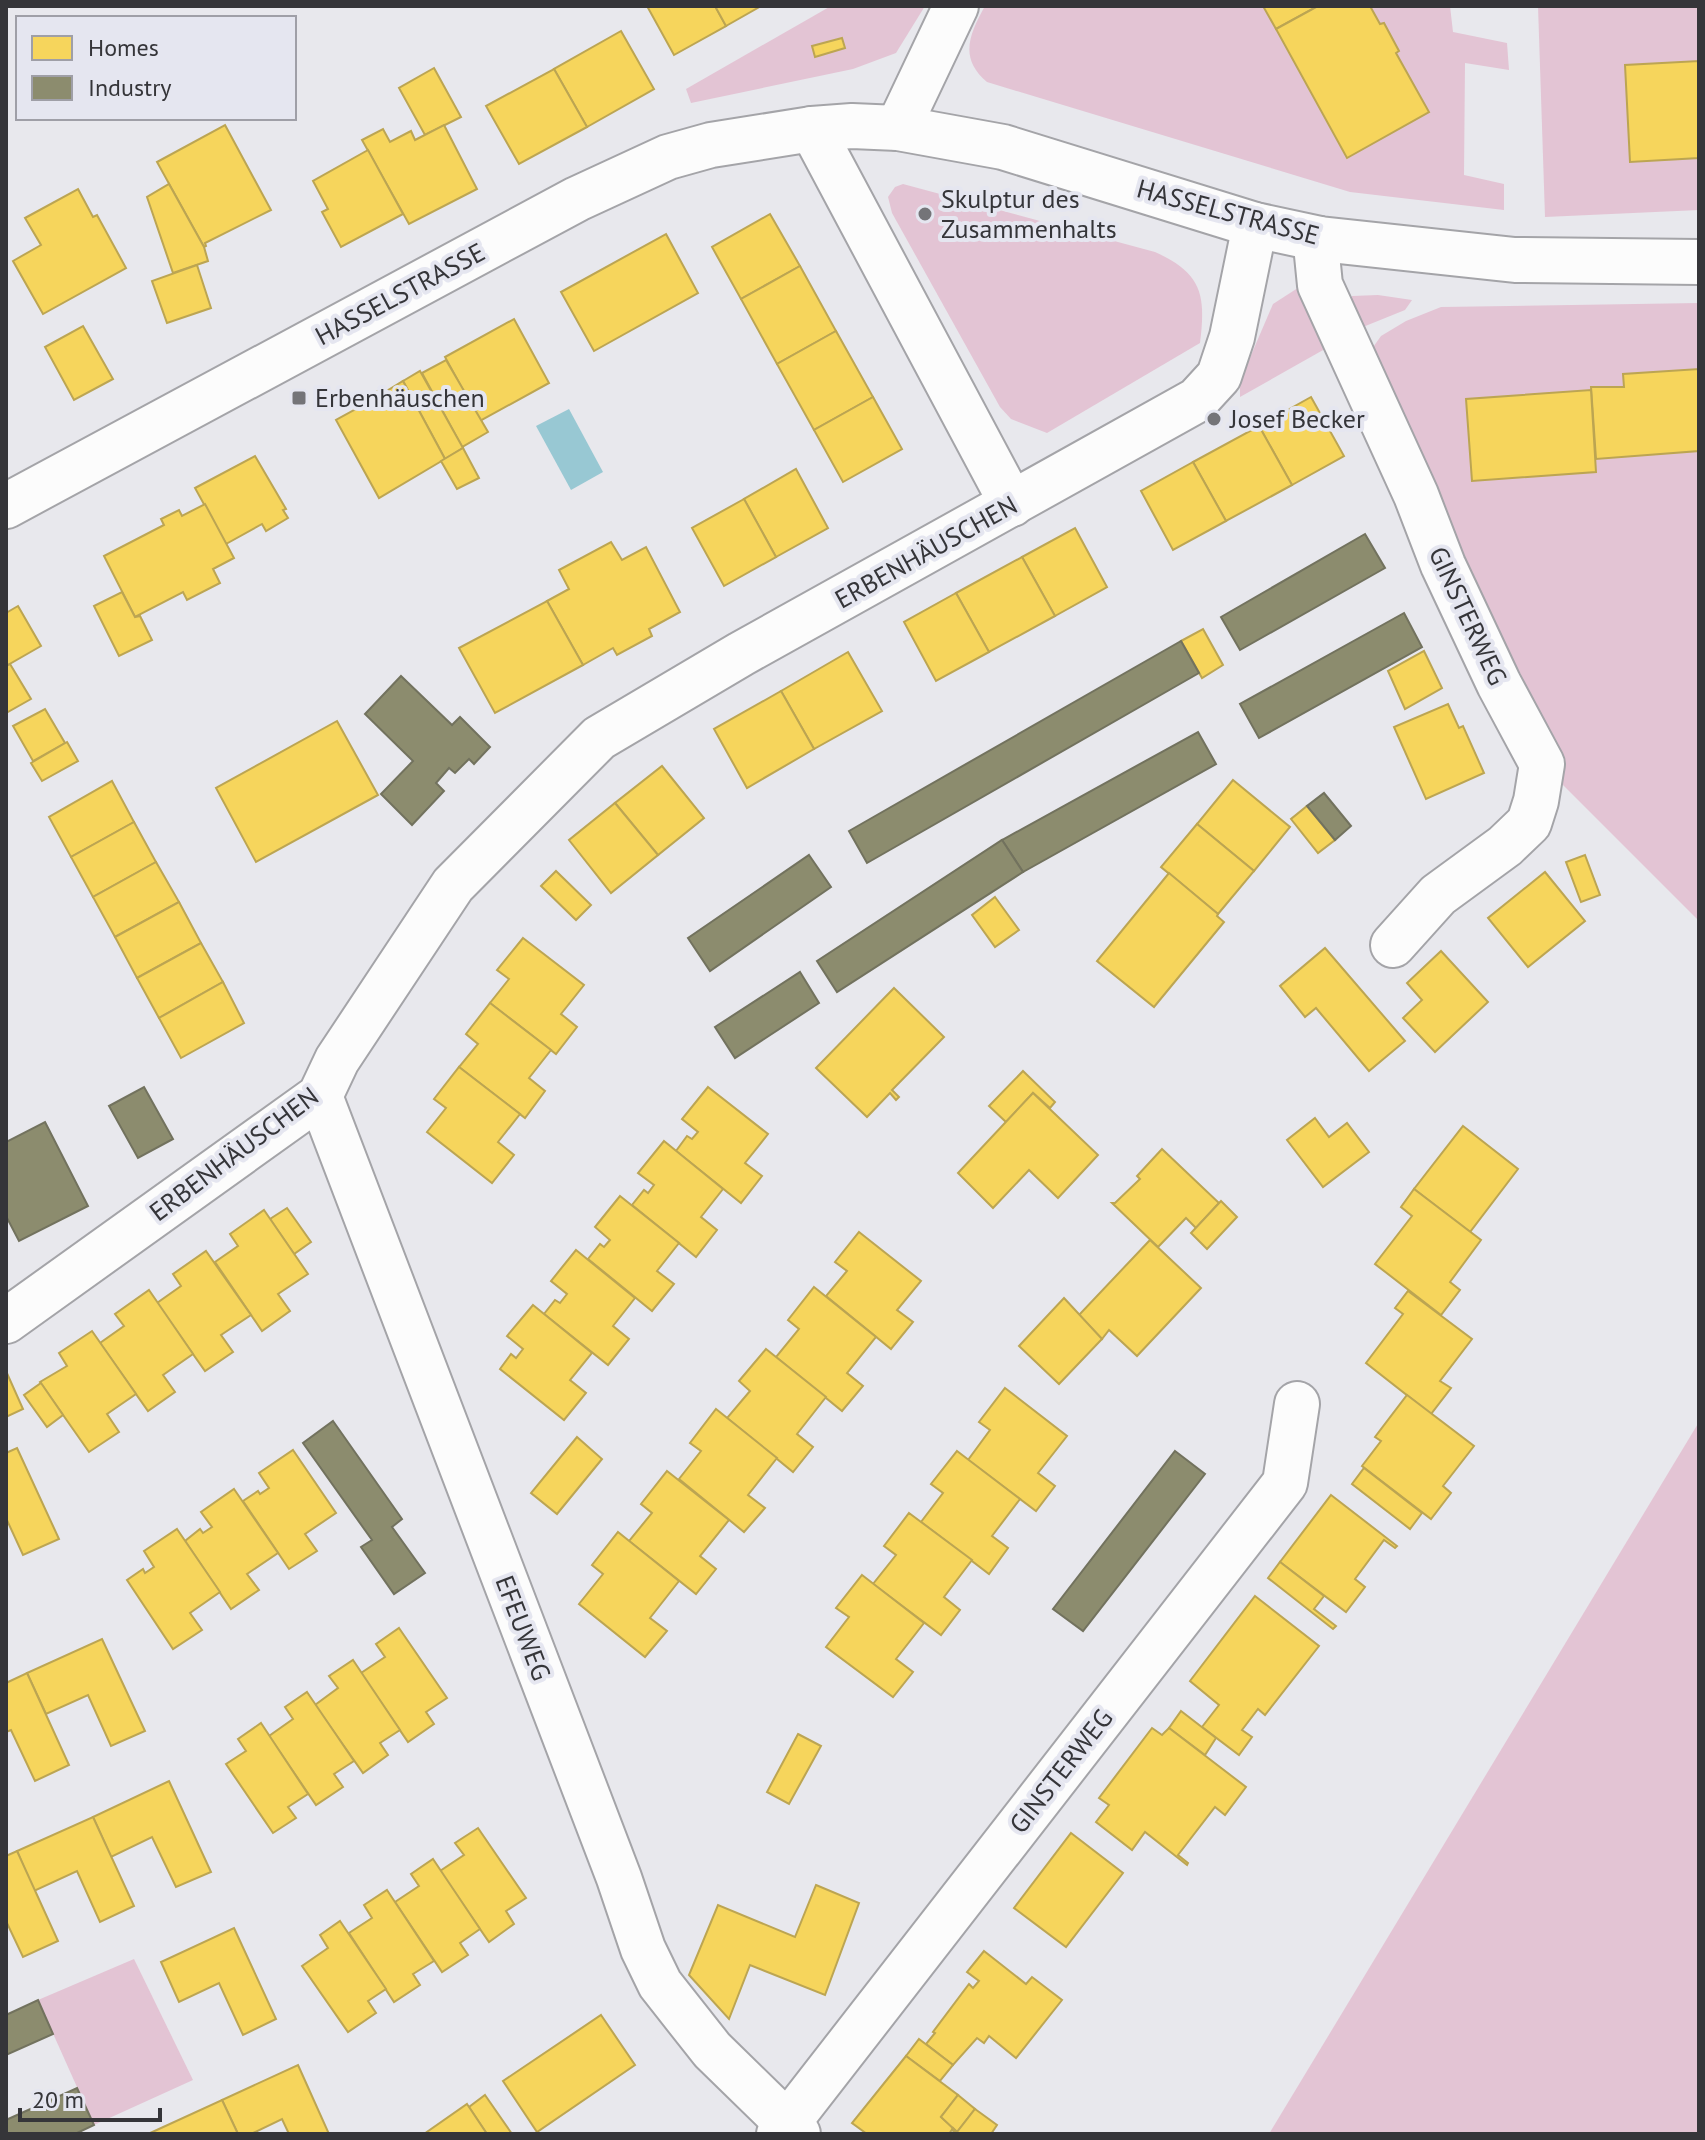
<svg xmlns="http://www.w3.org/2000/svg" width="1705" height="2140" viewBox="0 0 1705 2140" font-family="'PT Sans',sans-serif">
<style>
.green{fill:#e3c4d4}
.water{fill:#98c8d3}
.homes{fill:#f6d55c;stroke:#bca552;stroke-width:2}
.industry{fill:#8c8c6e;stroke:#72725e;stroke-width:2}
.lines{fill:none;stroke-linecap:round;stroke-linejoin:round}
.street-casing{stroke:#a4a4a8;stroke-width:48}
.street{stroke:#fcfcfc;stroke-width:44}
.poi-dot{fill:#747478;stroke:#e5e6f0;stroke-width:3}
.labels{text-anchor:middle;stroke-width:8;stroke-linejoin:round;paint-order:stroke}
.poi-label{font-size:26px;fill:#353539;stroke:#e5e6f0;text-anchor:start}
.street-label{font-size:26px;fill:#353539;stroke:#e5e6f0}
</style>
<rect width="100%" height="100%" fill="#e8e8ed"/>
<g class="green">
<path d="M 831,6 L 925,6 L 896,53 L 853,69 L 691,103 L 686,89 Z"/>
<path d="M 985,6 L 1450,6 L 1453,32 L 1507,43 L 1509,70 L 1465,63 L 1464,175 L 1504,184 L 1504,210 L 1350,192 L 987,82 C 959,58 969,35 985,6 Z"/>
<path d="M 1538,6 L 1699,6 L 1699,210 L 1545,217 Z"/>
<path d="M 903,184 L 1155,252 C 1202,273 1206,295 1200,343 L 1047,433 L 1011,419 L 1000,407 L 892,213 L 888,197 L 895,187 Z"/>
<path d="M 1304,284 L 1332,345 L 1240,397 L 1240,381 L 1273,304 Z"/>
<path d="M 1378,295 L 1412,300 L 1405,310 L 1358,329 L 1349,308 L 1352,296 Z"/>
<path d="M 1699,303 L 1699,921 L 1542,764 L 1359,367 L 1381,336 L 1406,321 L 1441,307 Z"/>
<path d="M 1699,1422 L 1699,2134 L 1269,2134 Z"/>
<path d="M 134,1959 L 193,2080 L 94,2125 L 38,2000 Z"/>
</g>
<path class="water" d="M 569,409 L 603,472 L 571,490 L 536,426 Z"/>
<g class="homes">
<path d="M 647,6 L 715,6 L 726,26 L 674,55 Z"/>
<path d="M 715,6 L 761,6 L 726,26 Z"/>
<path d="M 1263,6 L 1318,6 L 1276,29 Z"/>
<path d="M 1318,6 L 1370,6 L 1380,24 L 1384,23 L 1399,51 L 1396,53 L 1429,112 L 1347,158 L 1276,29 Z"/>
<path d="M 621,31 L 654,89 L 587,127 L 554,69 Z"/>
<path d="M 842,38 L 845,48 L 815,57 L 812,46 Z"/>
<path d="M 1699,61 L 1699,158 L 1630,162 L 1625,65 Z"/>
<path d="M 434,68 L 461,117 L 425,135 L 399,88 Z"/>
<path d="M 554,69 L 587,127 L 519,164 L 486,106 Z"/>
<path d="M 225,125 L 271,210 L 205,243 L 206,246 L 204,247 L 157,162 Z"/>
<path d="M 444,125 L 477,189 L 409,224 L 362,140 L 383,129 L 390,142 L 411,131 L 415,140 Z"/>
<path d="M 368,150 L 403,214 L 341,247 L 322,212 L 328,209 L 313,181 Z"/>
<path d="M 169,184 L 204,247 L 208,261 L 173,273 L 147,197 Z"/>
<path d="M 78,189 L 93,217 L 97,215 L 126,268 L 43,314 L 13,261 L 41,245 L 25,218 Z"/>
<path d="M 770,214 L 800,266 L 741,299 L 712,247 Z"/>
<path d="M 666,234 L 698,293 L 594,351 L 561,292 Z"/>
<path d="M 197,265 L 211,308 L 167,323 L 152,281 Z"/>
<path d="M 800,266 L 836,331 L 777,364 L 741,299 Z"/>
<path d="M 514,319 L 549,383 L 480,421 L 445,357 Z"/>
<path d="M 83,326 L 113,379 L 74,400 L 45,347 Z"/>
<path d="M 836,331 L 873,397 L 814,430 L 777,364 Z"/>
<path d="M 446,360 L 488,432 L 462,447 L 422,373 Z"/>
<path d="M 1699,369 L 1699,451 L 1596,459 L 1591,387 L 1624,387 L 1623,374 Z"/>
<path d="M 420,371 L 463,448 L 445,459 L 403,381 Z"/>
<path d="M 403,381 L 445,459 L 379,498 L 336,420 L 363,405 L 361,401 L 378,391 L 380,395 Z"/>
<path d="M 1591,390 L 1596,472 L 1472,481 L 1466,399 Z"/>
<path d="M 873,397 L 902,449 L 843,482 L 814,430 Z"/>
<path d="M 1311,397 L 1344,456 L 1292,485 L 1259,426 Z"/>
<path d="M 1259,426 L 1292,485 L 1226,521 L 1193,462 Z"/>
<path d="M 463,448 L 479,478 L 457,489 L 441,461 Z"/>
<path d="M 255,456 L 286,509 L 283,510 L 288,518 L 266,531 L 262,524 L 226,544 L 195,488 Z"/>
<path d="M 1193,462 L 1226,521 L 1173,550 L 1141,491 Z"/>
<path d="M 796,469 L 828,528 L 776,557 L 744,499 Z"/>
<path d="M 744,499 L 776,557 L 724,586 L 692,528 Z"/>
<path d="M 205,504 L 234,558 L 213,569 L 220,583 L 187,600 L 183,592 L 135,617 L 104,556 L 164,525 L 161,519 L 179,510 L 182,516 Z"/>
<path d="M 1075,528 L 1107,587 L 1055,616 L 1022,557 Z"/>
<path d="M 611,542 L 622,560 L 646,547 L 680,612 L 649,629 L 652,636 L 617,655 L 613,648 L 583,665 L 547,601 L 569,589 L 559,570 Z"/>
<path d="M 1022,557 L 1055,616 L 989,652 L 956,593 Z"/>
<path d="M 122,592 L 135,617 L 140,616 L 152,640 L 119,656 L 94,606 Z"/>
<path d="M 956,593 L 989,652 L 936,681 L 904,622 Z"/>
<path d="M 547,601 L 583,665 L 495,713 L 459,648 Z"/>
<path d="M 18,606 L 41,646 L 6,666 L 6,613 Z"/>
<path d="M 1203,629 L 1223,665 L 1202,678 L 1181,641 Z"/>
<path d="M 1424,651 L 1442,688 L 1405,709 L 1388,671 Z"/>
<path d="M 848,652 L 882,711 L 814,749 L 781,691 Z"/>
<path d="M 10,664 L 31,699 L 6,713 L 6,666 Z"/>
<path d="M 781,691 L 814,749 L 747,788 L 714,729 Z"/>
<path d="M 1448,704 L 1459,728 L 1463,726 L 1484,773 L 1426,799 L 1394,727 Z"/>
<path d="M 45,709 L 65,743 L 33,761 L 13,726 Z"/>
<path d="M 337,721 L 378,795 L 256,862 L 216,788 Z"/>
<path d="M 67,742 L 78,761 L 42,781 L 31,763 Z"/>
<path d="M 662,766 L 704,818 L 658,855 L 615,803 Z"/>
<path d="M 1233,780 L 1290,827 L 1254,871 L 1197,824 Z"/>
<path d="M 112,781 L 134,822 L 71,857 L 49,817 Z"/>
<path d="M 615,803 L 658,855 L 611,893 L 569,840 Z"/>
<path d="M 1307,806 L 1335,840 L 1318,853 L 1291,819 Z"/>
<path d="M 134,822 L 156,862 L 93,897 L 71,857 Z"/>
<path d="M 1197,824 L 1254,871 L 1218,914 L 1161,867 Z"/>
<path d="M 1585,855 L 1600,895 L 1581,902 L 1566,862 Z"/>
<path d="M 156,862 L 179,902 L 115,937 L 93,897 Z"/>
<path d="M 556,871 L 591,905 L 576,920 L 541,886 Z"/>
<path d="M 1545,872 L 1585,921 L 1528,967 L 1488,918 Z"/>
<path d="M 1169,873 L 1218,914 L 1217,916 L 1224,922 L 1154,1007 L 1097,961 Z"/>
<path d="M 995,897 L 1019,930 L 995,947 L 972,915 Z"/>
<path d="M 179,902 L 201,943 L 137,978 L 115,937 Z"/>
<path d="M 523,938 L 584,985 L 561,1014 L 577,1027 L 556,1054 L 490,1003 L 509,979 L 497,970 Z"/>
<path d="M 201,943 L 223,982 L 159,1018 L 137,978 Z"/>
<path d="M 1325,948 L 1405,1041 L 1369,1071 L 1316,1008 L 1305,1017 L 1280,986 Z"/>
<path d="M 1441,951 L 1488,1002 L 1435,1052 L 1403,1018 L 1422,1000 L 1407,983 Z"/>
<path d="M 223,982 L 244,1023 L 181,1058 L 159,1018 Z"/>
<path d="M 894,988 L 944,1037 L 892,1090 L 899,1097 L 896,1100 L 890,1093 L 867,1117 L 816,1068 Z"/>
<path d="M 490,1003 L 551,1050 L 529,1078 L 545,1091 L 525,1118 L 459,1067 L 478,1044 L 466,1034 Z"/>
<path d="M 459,1067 L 520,1114 L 498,1142 L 514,1155 L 492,1183 L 427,1132 L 446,1108 L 434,1099 Z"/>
<path d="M 1023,1071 L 1055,1102 L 1050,1108 L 1033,1093 L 1006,1122 L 989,1106 Z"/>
<path d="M 708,1087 L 768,1134 L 745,1163 L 762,1176 L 741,1203 L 676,1151 L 687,1136 L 692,1139 L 698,1132 L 682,1119 Z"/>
<path d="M 1033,1093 L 1098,1155 L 1058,1198 L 1029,1170 L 993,1208 L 958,1173 Z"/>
<path d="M 1315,1118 L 1329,1137 L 1347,1123 L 1369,1152 L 1323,1187 L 1287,1140 Z"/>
<path d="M 1463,1126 L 1518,1169 L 1470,1232 L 1414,1189 Z"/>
<path d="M 664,1141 L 723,1189 L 701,1217 L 717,1230 L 696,1257 L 632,1205 L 644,1190 L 648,1193 L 654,1185 L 638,1173 Z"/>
<path d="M 1162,1149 L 1219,1203 L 1196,1228 L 1186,1218 L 1158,1247 L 1112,1203 L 1115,1203 L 1140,1179 L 1137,1176 Z"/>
<path d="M 1414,1189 L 1481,1240 L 1450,1282 L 1460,1290 L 1441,1315 L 1375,1264 L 1412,1216 L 1401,1207 Z"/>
<path d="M 620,1196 L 679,1243 L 657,1271 L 674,1284 L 652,1311 L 588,1259 L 600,1244 L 604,1247 L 610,1240 L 595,1227 Z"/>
<path d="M 1221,1201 L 1237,1217 L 1207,1249 L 1191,1233 Z"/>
<path d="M 287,1208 L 311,1242 L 294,1254 L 270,1219 Z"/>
<path d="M 264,1210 L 308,1274 L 278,1294 L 290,1311 L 262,1331 L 215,1262 L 238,1246 L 230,1234 Z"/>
<path d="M 859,1232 L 921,1281 L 897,1310 L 913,1322 L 891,1349 L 826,1296 L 847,1271 L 835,1262 Z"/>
<path d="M 1150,1240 L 1201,1288 L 1137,1356 L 1109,1330 L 1102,1339 L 1079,1315 Z"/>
<path d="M 576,1250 L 635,1298 L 613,1326 L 629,1339 L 608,1365 L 544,1314 L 555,1300 L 560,1303 L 567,1294 L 551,1281 Z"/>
<path d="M 206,1251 L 251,1315 L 221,1335 L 233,1352 L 205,1371 L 157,1303 L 181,1286 L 173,1274 Z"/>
<path d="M 814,1287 L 876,1337 L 847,1373 L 863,1386 L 842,1411 L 776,1357 L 799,1329 L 788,1320 Z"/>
<path d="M 149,1290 L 193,1354 L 163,1375 L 175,1392 L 148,1411 L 100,1343 L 124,1326 L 115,1314 Z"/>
<path d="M 1408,1291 L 1472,1339 L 1440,1381 L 1451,1388 L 1431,1414 L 1366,1363 L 1403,1314 L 1395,1308 Z"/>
<path d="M 1064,1298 L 1102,1339 L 1059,1384 L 1019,1346 Z"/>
<path d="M 533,1305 L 592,1353 L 570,1380 L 586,1393 L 564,1420 L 500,1369 L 511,1354 L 516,1358 L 523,1349 L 507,1336 Z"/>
<path d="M 92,1331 L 136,1394 L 107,1414 L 119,1432 L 89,1452 L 40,1382 L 67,1366 L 59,1353 Z"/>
<path d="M 766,1349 L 826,1397 L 797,1434 L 813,1447 L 793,1472 L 727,1418 L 750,1391 L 739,1381 Z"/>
<path d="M 6,1371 L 23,1409 L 6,1417 Z"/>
<path d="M 41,1383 L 63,1415 L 47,1427 L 24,1395 Z"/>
<path d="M 1005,1388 L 1067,1436 L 1038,1473 L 1055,1486 L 1036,1511 L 968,1460 L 990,1430 L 979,1422 Z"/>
<path d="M 1407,1395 L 1474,1446 L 1443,1486 L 1451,1493 L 1431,1519 L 1362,1466 L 1381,1441 L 1375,1437 Z"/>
<path d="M 716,1409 L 777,1458 L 748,1495 L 765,1508 L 744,1532 L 679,1479 L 701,1451 L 690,1443 Z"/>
<path d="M 577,1437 L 602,1459 L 557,1514 L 531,1493 Z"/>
<path d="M 17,1448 L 59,1539 L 23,1555 L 6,1518 L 6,1453 Z"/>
<path d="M 293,1450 L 336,1513 L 305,1534 L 317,1551 L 289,1569 L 243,1501 L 258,1491 L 260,1494 L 269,1488 L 259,1473 Z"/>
<path d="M 957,1451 L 1020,1499 L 992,1536 L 1008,1548 L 989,1574 L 921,1522 L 943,1493 L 931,1484 Z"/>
<path d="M 1364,1468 L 1422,1513 L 1410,1529 L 1352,1484 Z"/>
<path d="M 667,1471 L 729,1520 L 700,1556 L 716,1569 L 696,1594 L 629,1541 L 652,1513 L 641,1504 Z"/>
<path d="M 234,1489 L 278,1553 L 247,1574 L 259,1590 L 231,1609 L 185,1541 L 200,1529 L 203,1533 L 212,1527 L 201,1512 Z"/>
<path d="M 1331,1495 L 1397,1546 L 1395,1548 L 1384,1540 L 1355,1579 L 1365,1587 L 1346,1612 L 1280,1562 Z"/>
<path d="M 909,1513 L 972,1560 L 944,1597 L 960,1610 L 941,1635 L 873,1584 L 896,1555 L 884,1546 Z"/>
<path d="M 177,1529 L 220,1592 L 190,1613 L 202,1630 L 173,1649 L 127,1580 L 143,1569 L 145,1573 L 154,1567 L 144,1551 Z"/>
<path d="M 618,1532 L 679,1581 L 650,1618 L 667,1631 L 645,1657 L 579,1604 L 603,1574 L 592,1565 Z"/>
<path d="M 1280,1562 L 1324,1596 L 1314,1609 L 1336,1626 L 1333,1629 L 1268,1578 Z"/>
<path d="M 862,1575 L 924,1623 L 896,1659 L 913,1672 L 893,1697 L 826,1647 L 849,1617 L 836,1608 Z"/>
<path d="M 1255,1596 L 1319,1646 L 1265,1715 L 1258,1709 L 1242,1730 L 1252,1737 L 1239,1755 L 1202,1727 L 1219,1705 L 1190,1681 Z"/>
<path d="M 399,1628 L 447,1698 L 426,1712 L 434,1724 L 408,1742 L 361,1673 L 385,1657 L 376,1644 Z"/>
<path d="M 102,1639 L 145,1731 L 111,1746 L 88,1695 L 46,1714 L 27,1673 Z"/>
<path d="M 353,1660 L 400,1730 L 380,1743 L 388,1755 L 363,1773 L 315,1705 L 338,1688 L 329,1676 Z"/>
<path d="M 27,1673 L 69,1765 L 35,1781 L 11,1730 L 6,1732 L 6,1683 Z"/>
<path d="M 307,1692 L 354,1761 L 334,1774 L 343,1787 L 316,1805 L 269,1736 L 293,1719 L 285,1707 Z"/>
<path d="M 1181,1711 L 1216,1738 L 1205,1755 L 1169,1728 Z"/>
<path d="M 261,1723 L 308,1794 L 288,1807 L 296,1818 L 273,1833 L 226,1764 L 246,1751 L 238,1739 Z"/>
<path d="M 1152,1728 L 1162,1735 L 1169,1728 L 1246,1787 L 1225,1815 L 1215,1807 L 1178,1855 L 1188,1863 L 1187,1865 L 1145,1832 L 1132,1850 L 1096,1822 L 1109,1805 L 1099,1798 Z"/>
<path d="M 798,1734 L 821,1746 L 789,1804 L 767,1792 Z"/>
<path d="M 169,1781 L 211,1872 L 176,1887 L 152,1837 L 111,1857 L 93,1817 Z"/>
<path d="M 93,1817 L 134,1906 L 100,1922 L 77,1871 L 34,1891 L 17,1851 Z"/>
<path d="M 478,1828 L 526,1898 L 506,1911 L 514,1924 L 489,1942 L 440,1871 L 464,1855 L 455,1843 Z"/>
<path d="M 1071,1833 L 1123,1873 L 1066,1947 L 1014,1908 Z"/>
<path d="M 17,1851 L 58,1941 L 23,1957 L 6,1921 L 6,1856 Z"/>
<path d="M 433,1859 L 480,1929 L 460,1943 L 468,1955 L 442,1972 L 395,1902 L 419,1886 L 411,1874 Z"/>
<path d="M 816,1885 L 859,1903 L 825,1995 L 750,1965 L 729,2019 L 689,1975 L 718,1905 L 795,1937 Z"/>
<path d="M 387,1890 L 434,1961 L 413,1974 L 420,1985 L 394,2002 L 349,1933 L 372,1918 L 364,1905 Z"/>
<path d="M 340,1921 L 386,1989 L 368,2001 L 376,2013 L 348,2032 L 302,1966 L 328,1948 L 320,1935 Z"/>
<path d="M 234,1928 L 276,2019 L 243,2035 L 219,1983 L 179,2002 L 161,1962 Z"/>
<path d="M 984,1951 L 1026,1984 L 1032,1977 L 1062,2000 L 1016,2058 L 989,2036 L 984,2043 L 977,2038 L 953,2065 L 926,2044 L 935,2033 L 933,2032 L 969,1984 L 973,1988 L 979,1981 L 967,1972 Z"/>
<path d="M 601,2015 L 635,2065 L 537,2132 L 503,2081 Z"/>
<path d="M 919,2039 L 953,2065 L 940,2081 L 906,2056 Z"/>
<path d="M 906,2056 L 958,2095 L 941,2117 L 953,2128 L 949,2134 L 867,2134 L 852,2123 Z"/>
<path d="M 298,2065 L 329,2134 L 289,2134 L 282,2119 L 251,2134 L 238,2134 L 222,2100 Z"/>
<path d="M 485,2095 L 512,2134 L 487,2134 L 469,2107 Z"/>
<path d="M 958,2095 L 975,2109 L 957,2132 L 941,2117 Z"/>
<path d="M 222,2100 L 238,2134 L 148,2134 Z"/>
<path d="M 467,2104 L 487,2134 L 424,2134 Z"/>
<path d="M 975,2109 L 997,2125 L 991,2134 L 957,2134 L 952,2130 L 953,2128 L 957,2132 Z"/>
</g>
<g class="industry">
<path d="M 1365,534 L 1385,568 L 1240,650 L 1221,617 Z"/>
<path d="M 1404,613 L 1422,647 L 1259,738 L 1240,704 Z"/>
<path d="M 1181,641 L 1199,673 L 867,863 L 849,831 Z"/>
<path d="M 401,676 L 452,725 L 460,717 L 490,747 L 474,764 L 469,759 L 455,773 L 449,768 L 436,783 L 444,791 L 412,825 L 381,794 L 413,761 L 365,714 Z"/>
<path d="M 1198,732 L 1216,764 L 1023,872 L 1002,840 Z"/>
<path d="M 1324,793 L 1351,826 L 1335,840 L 1307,806 Z"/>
<path d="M 1002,840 L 1023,872 L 837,992 L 817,961 Z"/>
<path d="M 809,855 L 831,887 L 710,971 L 688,938 Z"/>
<path d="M 800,972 L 819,1003 L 735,1058 L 715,1027 Z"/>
<path d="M 144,1087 L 173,1139 L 138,1158 L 109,1106 Z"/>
<path d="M 45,1122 L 88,1206 L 19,1241 L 6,1216 L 6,1142 Z"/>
<path d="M 333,1421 L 402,1519 L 392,1527 L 425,1573 L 394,1594 L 361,1547 L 372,1540 L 303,1443 Z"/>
<path d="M 1175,1451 L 1205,1474 L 1083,1631 L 1053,1609 Z"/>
<path d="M 38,2000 L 53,2034 L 6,2055 L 6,2015 Z"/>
<path d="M 77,2088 L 94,2125 L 75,2134 L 6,2134 L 6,2120 Z"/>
</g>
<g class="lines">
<defs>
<g id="street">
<path d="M 898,128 L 956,6"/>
<path d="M 812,129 L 1012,504"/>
<path d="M 1320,239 L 1317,255 L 1320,285 L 1416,495 L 1443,565 L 1499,684 L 1542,764 L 1536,801 L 1529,823 L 1505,846 L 1438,895 L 1393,945"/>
<path d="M 6,506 L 577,199 L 668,157 L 711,145 L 812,129 L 852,126 L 898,128 L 1003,147 L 1255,225 L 1320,239 L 1515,260 L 1699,262"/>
<path d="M 320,1096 L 619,1878 L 643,1949 L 660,1984 L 712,2050 L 798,2134"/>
<path d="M 6,1321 L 320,1096 L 337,1060 L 453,885 L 599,738 L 741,654 L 1197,400 L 1219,376 L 1232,337 L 1255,225"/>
<path d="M 779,2134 L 1285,1483 L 1297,1404"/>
</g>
</defs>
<use href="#street" class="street-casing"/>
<use href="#street" class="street"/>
</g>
<g class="poi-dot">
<circle cx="925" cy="214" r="8"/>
<rect x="291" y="390" width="16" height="16" rx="4"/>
<circle cx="1214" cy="419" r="8"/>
</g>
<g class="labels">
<g class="poi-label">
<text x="941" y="208">Skulptur des<tspan x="941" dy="30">Zusammenhalts</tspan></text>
<text x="315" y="407">Erbenhäuschen</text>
<text x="1230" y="428">Josef Becker</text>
</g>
<g class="street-label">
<text transform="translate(1228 212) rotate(15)" y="9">HASSELSTRASSE</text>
<text transform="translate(400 294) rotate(-28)" y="9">HASSELSTRASSE</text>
<text transform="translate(926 552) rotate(-29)" y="9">ERBENHÄUSCHEN</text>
<text transform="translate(1468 616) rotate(65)" y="9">GINSTERWEG</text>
<text transform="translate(234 1154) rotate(-37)" y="9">ERBENHÄUSCHEN</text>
<text transform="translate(523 1628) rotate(69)" y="9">EFEUWEG</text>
<text transform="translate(1061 1771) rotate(-52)" y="9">GINSTERWEG</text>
</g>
</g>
<rect width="1705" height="2140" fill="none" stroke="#353539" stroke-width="16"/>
<rect x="16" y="16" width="280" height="104" fill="#e5e6f0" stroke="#9f9fa7" stroke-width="2"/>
<rect x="32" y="36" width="40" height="24" fill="#f6d55c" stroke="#9f9fa7" stroke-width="2"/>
<text x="88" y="56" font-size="24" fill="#353539">Homes</text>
<rect x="32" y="76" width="40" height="24" fill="#8c8c6e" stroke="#9f9fa7" stroke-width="2"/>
<text x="88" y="96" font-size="24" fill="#353539">Industry</text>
<path d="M20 2108v12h140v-12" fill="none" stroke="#353539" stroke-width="4"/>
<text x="32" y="2108" font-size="24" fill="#353539" stroke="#e5e6f0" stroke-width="6" paint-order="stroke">20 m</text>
</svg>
